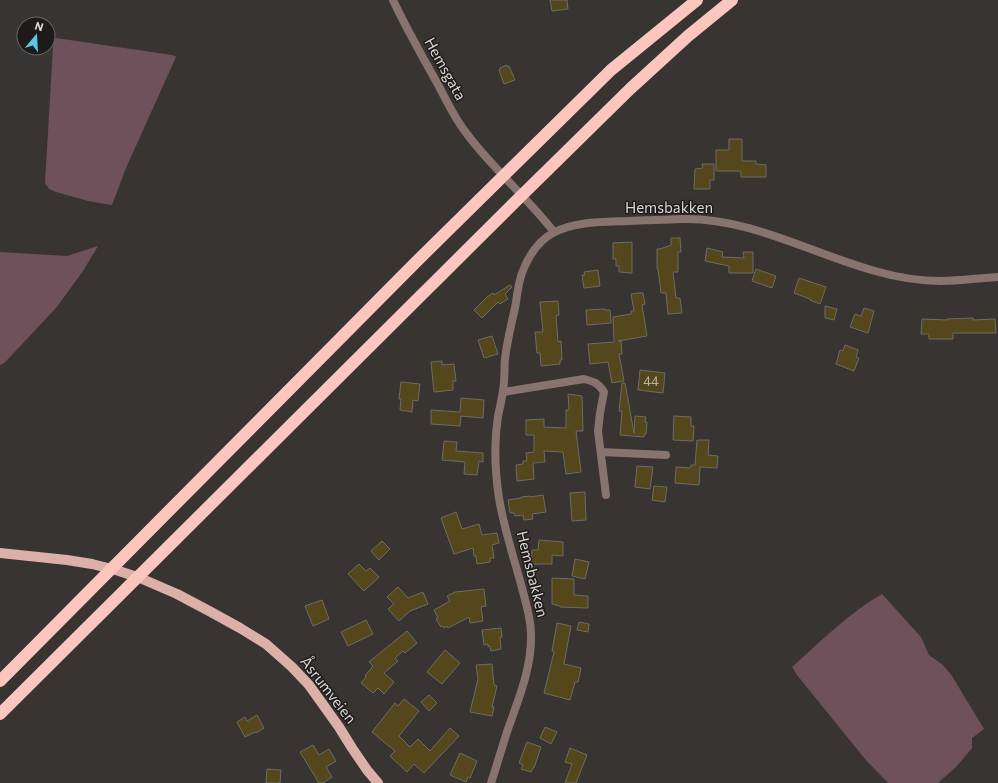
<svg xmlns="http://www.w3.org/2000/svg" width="998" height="783" viewBox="0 0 998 783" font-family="Commissioner,sans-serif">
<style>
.green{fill:#6f515b}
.building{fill:#54471c;stroke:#6d6c67}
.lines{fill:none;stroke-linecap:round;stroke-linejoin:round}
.minor{stroke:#89736f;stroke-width:8}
.primary{stroke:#dcafa8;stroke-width:10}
.motorway{stroke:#fcc6be;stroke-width:12}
.labels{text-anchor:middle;stroke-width:3;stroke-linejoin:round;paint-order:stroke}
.number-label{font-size:13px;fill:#b8b3a7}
.street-label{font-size:15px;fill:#d9d7d5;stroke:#1e1c1b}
</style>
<rect width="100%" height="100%" fill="#383431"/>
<g class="green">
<path d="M 56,38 L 172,55 L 175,56 L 176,57 L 126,168 L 117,192 L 112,205 L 88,201 L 56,192 L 49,189 L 45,183 L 53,47 L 54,42 Z"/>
<path d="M 98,246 L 83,271 L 56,308 L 10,357 L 4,363 L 0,365 L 0,252 L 67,256 Z"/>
<path d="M 882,594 L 921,637 L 929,655 L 943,665 L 952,676 L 984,729 L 972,738 L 972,748 L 956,767 L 938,783 L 888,783 L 865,759 L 797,675 L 792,667 C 821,641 849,613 882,594 Z"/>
</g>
<g class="building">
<path d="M 550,0 L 567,0 L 568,9 L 552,11 Z"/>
<path d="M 507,65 L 508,67 L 509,66 L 515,80 L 504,84 L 499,70 L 500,70 L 500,68 Z"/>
<path d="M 729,139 L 742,139 L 742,161 L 756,161 L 756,164 L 766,165 L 766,177 L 741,177 L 741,171 L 716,171 L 716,150 L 729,150 Z"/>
<path d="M 702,164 L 714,164 L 714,180 L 710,180 L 710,189 L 694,189 L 695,169 L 703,168 Z"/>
<path d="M 671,238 L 680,238 L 681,252 L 678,252 L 678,272 L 673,272 L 676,298 L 680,298 L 682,313 L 668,314 L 666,293 L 661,293 L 658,269 L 657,269 L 657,249 L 660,249 L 671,245 Z"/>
<path d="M 632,242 L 632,273 L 619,272 L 619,266 L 616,266 L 616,259 L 613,259 L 613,243 Z"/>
<path d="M 707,248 L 723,252 L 722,257 L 744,258 L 743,252 L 753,252 L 753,273 L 729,273 L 729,266 L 705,261 Z"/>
<path d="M 756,269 L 776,276 L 772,288 L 752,281 Z"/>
<path d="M 598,270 L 600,286 L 584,288 L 582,275 L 585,275 L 584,272 Z"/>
<path d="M 799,278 L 826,287 L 820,304 L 810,300 L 810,299 L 794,293 Z"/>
<path d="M 510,285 L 512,287 L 505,294 L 508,299 L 500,304 L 498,302 L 482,318 L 474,310 L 487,297 L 493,293 L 494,295 Z"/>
<path d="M 639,293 L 643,293 L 645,304 L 642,305 L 647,336 L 618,341 L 621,341 L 622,354 L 619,354 L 624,381 L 612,383 L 608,362 L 590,364 L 588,344 L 614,342 L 613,317 L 631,314 L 631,311 L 634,311 L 631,294 Z"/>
<path d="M 558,301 L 559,315 L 556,316 L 558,342 L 561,341 L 562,360 L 560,360 L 560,364 L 541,366 L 540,353 L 537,353 L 535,332 L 543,332 L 540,302 Z"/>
<path d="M 825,306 L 837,309 L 834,320 L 825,318 Z"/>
<path d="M 864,308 L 874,311 L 868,333 L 850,327 L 855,314 L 861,316 Z"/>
<path d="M 605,309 L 605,310 L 610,310 L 611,323 L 587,325 L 586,310 Z"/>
<path d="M 973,318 L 973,320 L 995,319 L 996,333 L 953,333 L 953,339 L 929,339 L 929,334 L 921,334 L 922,319 L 947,320 L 947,319 Z"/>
<path d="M 492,336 L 498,354 L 484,358 L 478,340 Z"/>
<path d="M 845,345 L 858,350 L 856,357 L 859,358 L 854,371 L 836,364 L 840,350 L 843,351 Z"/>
<path d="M 442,361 L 442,365 L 454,364 L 456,381 L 453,381 L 453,390 L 434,392 L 431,362 Z"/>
<path d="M 640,370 L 665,373 L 663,393 L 638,390 Z"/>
<path d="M 401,382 L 420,384 L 418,401 L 413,400 L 412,412 L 400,410 L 401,399 L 399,399 Z"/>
<path d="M 622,383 L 625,383 L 634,433 L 635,416 L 646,417 L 645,422 L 647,422 L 646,434 L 644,434 L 644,437 L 620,435 L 622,411 L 619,411 Z"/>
<path d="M 568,394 L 582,396 L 583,431 L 576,431 L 581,472 L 566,474 L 563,452 L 544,451 L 545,462 L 533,463 L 534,479 L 517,481 L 516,465 L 523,464 L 523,461 L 527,461 L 526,453 L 534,452 L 534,435 L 526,435 L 526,420 L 544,419 L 544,427 L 566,428 L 566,410 L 569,410 Z"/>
<path d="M 461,398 L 484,400 L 483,418 L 461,416 L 460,426 L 431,424 L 431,410 L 460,412 Z"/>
<path d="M 674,416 L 691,417 L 691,426 L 694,426 L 693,441 L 673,440 Z"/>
<path d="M 697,440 L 709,440 L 708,455 L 718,456 L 717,468 L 700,467 L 699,485 L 675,483 L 676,467 L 690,468 L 691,465 L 695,465 Z"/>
<path d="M 444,441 L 457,442 L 456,451 L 483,453 L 483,462 L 479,461 L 477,475 L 464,474 L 465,462 L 442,460 Z"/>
<path d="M 637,466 L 653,467 L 650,489 L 635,487 Z"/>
<path d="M 654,486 L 667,487 L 665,502 L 652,500 Z"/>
<path d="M 585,492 L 586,520 L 572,521 L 570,493 Z"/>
<path d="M 543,495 L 546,512 L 532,514 L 533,519 L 524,520 L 523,515 L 515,516 L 514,513 L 510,513 L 508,500 L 521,498 L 521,497 L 530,496 L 530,497 Z"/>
<path d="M 456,512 L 462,529 L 479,524 L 482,535 L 497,533 L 499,543 L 492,545 L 494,558 L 490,558 L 490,562 L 477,564 L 476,556 L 474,556 L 473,548 L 454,554 L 441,518 Z"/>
<path d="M 539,540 L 563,542 L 563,556 L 552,555 L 552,564 L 531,564 L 532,550 L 538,550 Z"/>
<path d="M 382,541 L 390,549 L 379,560 L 371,551 Z"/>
<path d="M 575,559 L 589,562 L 585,579 L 572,576 Z"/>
<path d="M 359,564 L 366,571 L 370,568 L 379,577 L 364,591 L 348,574 Z"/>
<path d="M 552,578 L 574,579 L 574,595 L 588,596 L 588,608 L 560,607 L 560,606 L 552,604 Z"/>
<path d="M 398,587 L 408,598 L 423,592 L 428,604 L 410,611 L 399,621 L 388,609 L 394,604 L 387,597 Z"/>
<path d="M 484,589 L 486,606 L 481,607 L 483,621 L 470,623 L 469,617 L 448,628 L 447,626 L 444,628 L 443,626 L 441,627 L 436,619 L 438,618 L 434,610 L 450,601 L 447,596 L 455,592 Z"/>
<path d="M 322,600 L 329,619 L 313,626 L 305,606 Z"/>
<path d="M 366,620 L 373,634 L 348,646 L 341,632 Z"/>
<path d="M 579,622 L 589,624 L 588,632 L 577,630 Z"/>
<path d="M 557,623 L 571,626 L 564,664 L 581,668 L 578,682 L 575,682 L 570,700 L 544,693 L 554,652 L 552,651 Z"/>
<path d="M 501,628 L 502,637 L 500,637 L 501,649 L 491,651 L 490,646 L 488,647 L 488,644 L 484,645 L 482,630 Z"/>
<path d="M 407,631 L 417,643 L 405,653 L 403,651 L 395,658 L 398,661 L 384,673 L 394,682 L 384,694 L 378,688 L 373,693 L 361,683 L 366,677 L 365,676 L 373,666 L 369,662 Z"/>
<path d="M 445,650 L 460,663 L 442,684 L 427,672 Z"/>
<path d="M 492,664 L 494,685 L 497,686 L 492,707 L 494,707 L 492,716 L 470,712 L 478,679 L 476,665 Z"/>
<path d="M 429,695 L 437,703 L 429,711 L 421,702 Z"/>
<path d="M 404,699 L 419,711 L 399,736 L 410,747 L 418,739 L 430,751 L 450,728 L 459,736 L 424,773 L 414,764 L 407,772 L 390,756 L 395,751 L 372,732 L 395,703 L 398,706 Z"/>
<path d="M 257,715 L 264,728 L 256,733 L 255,732 L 245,737 L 237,722 L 245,717 L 247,721 Z"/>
<path d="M 545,727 L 557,732 L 551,744 L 540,738 Z"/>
<path d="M 527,742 L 541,747 L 534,768 L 533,768 L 531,772 L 521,769 L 523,765 L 519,763 Z"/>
<path d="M 313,745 L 319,755 L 329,749 L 336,761 L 326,767 L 332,777 L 323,783 L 319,783 L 300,752 Z"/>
<path d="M 570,748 L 587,755 L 576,783 L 565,783 L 572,764 L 565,762 Z"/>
<path d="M 460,753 L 477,761 L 470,778 L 468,777 L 466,782 L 450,775 Z"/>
<path d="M 267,769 L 281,770 L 280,783 L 266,783 Z"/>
</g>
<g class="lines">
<g class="minor">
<path d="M 393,0 C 406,28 421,54 436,81 C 446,99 454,118 467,134 C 493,169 527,197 554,232"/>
<path d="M 503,392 L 584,379 C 595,382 598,383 604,392 L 600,413 L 598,431 L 606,495"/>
<path d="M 601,452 L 666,455"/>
<path d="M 491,783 C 497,765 502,747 508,729 C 519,698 532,667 531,634 C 531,618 526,604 522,588 C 514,558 504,529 499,498 C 495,472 494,442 498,416 C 500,407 502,399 503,390 C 505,380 504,370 505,359 C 507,342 511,325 515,308 C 517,297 518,284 522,273 C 528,257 538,241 553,233 C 575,221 605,222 629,221 C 646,220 664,220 681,219 C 749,217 810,253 875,271 C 896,277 919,281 941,281 C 960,281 979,278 998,277"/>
</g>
<path class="primary" d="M 0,553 L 67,560 L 92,564 L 116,570 L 140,578 L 177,594 L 211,612 L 240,628 L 266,644 L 292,667 L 309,685 L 339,727 L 352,748 L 367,770 L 378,783"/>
<g class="motorway">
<path d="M 0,681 L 417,261 L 611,70 L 697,0"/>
<path d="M 0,714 L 516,201 L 630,89 L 688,36 L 732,0"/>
</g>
</g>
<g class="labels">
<g class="number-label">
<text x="651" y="386">44</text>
</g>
<g class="street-label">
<text transform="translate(445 69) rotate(61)" y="5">Hemsgata</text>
<text x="669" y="213">Hemsbakken</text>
<text transform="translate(532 574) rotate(76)" y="5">Hemsbakken</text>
<text transform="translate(328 690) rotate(52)" y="5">Åsrumveien</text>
</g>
</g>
<g transform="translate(36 36) rotate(18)"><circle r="19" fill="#1e1c1b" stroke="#696765"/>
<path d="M0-3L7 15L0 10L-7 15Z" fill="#5bc8e6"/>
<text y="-6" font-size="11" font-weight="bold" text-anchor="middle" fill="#d9d7d5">N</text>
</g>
</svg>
